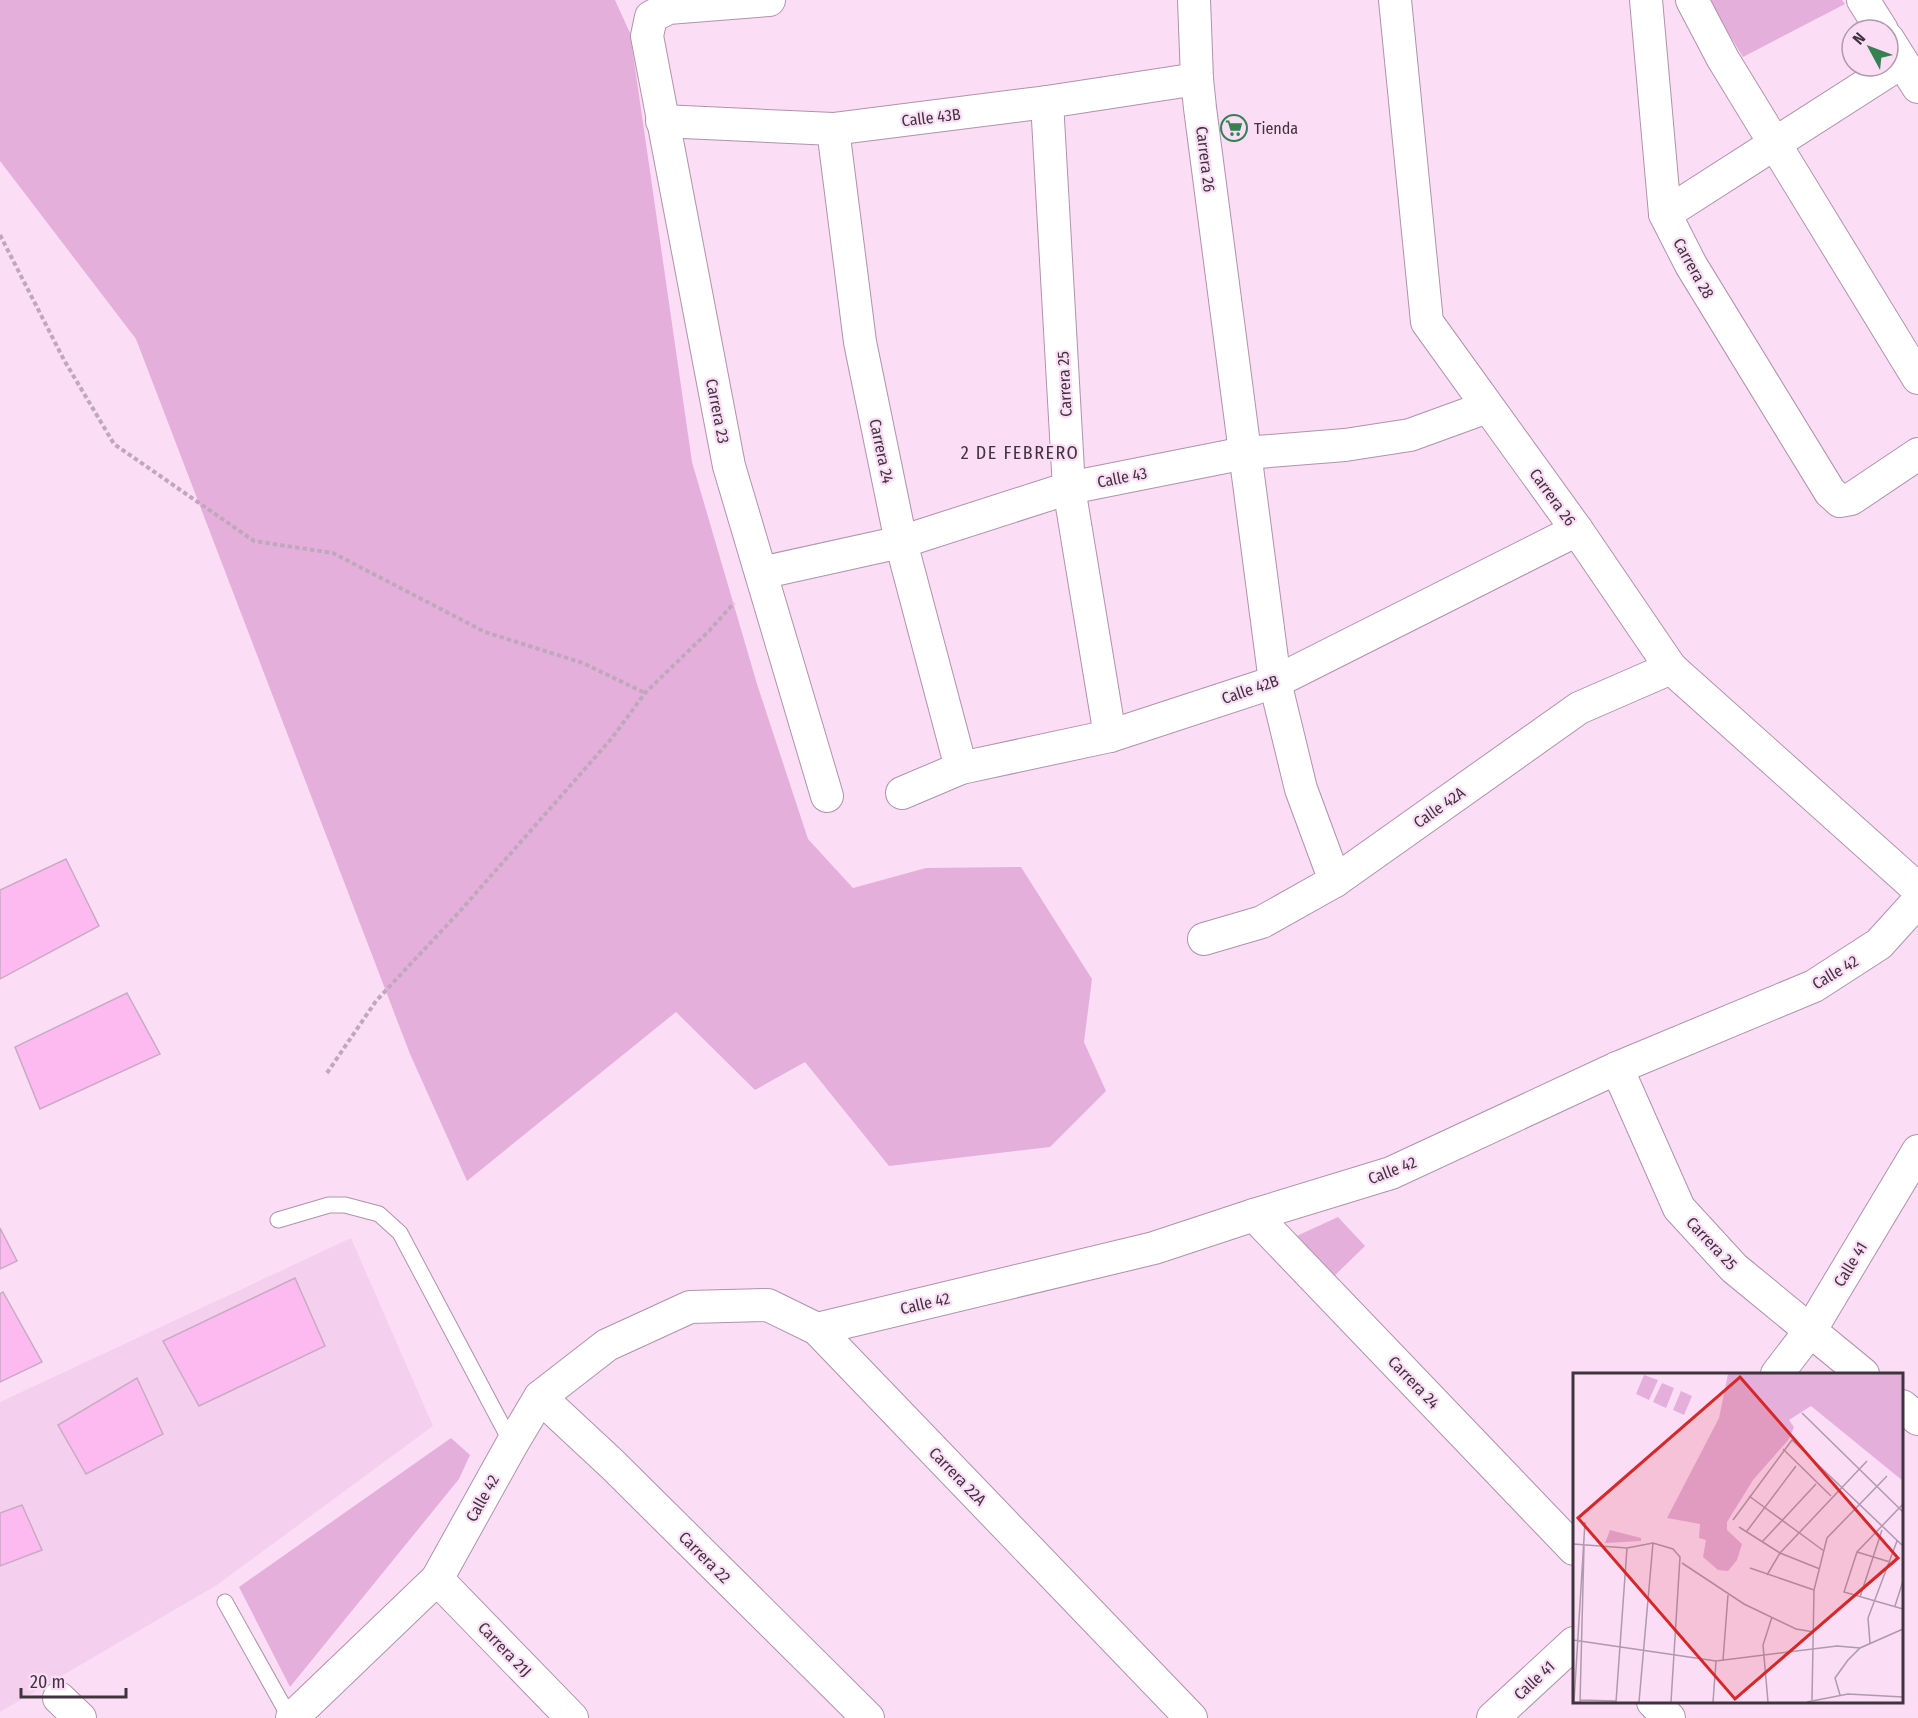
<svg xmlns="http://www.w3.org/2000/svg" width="1918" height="1718" viewBox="0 0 1918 1718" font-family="'Fira Sans Condensed',sans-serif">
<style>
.built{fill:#f5d0ee}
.green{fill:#e4b0db}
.building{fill:#fdbaf1;stroke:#c8abc2;stroke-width:1.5}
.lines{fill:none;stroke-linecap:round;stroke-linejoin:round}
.service-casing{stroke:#af93aa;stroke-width:17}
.minor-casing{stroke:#af93aa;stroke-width:34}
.path{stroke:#c0a8bc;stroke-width:4;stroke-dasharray:4.5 3;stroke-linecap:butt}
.service{stroke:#fff;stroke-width:15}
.minor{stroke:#fff;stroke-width:32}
.labels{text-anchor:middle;stroke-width:4.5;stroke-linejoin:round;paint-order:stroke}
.street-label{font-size:16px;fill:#3f343d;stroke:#fbddf6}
.poi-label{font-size:16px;fill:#3f343d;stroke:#fbddf6;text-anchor:start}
.neighbourhood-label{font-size:18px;letter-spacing:1.5px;fill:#3f343d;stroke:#fbddf6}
.inset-road{fill:none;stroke:#b099ac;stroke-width:1.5}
.view{fill:#d62828;fill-opacity:0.15;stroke:#d62828;stroke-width:3}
.inset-edge{fill:none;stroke:#3f343d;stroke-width:3}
</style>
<rect width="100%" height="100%" fill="#fbddf6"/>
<path class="built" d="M 351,1238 L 433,1426 L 217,1585 L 0,1712 L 0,1402 Z"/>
<g class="green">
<path d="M 0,0 L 615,0 L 630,33 L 692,462 L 757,684 L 808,839 L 853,888 L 926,868 L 1021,867 L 1092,979 L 1084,1042 L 1106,1091 L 1050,1147 L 889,1166 L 805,1062 L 755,1090 L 676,1012 L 467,1181 L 410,1054 L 136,339 L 0,161 Z"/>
<path d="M 1708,0 L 1842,0 L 1845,4 L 1743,57 Z"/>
<path d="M 1338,1217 L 1365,1246 L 1330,1280 L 1288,1240 Z"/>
<path d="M 451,1438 L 470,1455 L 459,1479 L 290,1687 L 239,1587 Z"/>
</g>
<g class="building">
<path d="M 66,859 L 99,926 L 0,979 L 0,890 Z"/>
<path d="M 127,993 L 160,1054 L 40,1109 L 15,1047 Z"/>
<path d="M 0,1228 L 17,1261 L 0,1269 Z"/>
<path d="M 295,1278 L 325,1346 L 199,1406 L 163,1341 Z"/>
<path d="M 3,1292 L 42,1362 L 0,1382 L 0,1294 Z"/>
<path d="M 137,1378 L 163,1434 L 86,1474 L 58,1425 Z"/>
<path d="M 22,1505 L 42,1550 L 0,1566 L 0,1513 Z"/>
</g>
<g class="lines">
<defs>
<g id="service">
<path d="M 278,1220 L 329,1205 L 345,1205 L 379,1214 L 400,1233 L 512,1444"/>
<path d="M 225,1602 L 290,1718"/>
</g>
<g id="minor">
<path d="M 769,0 L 668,8 L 651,17 L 647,36 L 729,466 L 827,796"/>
<path d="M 1194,0 L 1197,79 L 1200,108 L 1275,682 L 1301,789 L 1335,881"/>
<path d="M 1395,0 L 1427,322 L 1577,530 L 1671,668 L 1918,889"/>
<path d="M 1646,0 L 1665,214 L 1691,265 L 1830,492 L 1840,501 L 1851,499 L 1918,454"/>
<path d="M 1692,0 L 1723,59 L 1918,378"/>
<path d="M 1863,0 L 1882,30"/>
<path d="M 1888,39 L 1918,87"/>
<path d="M 1047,102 L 1069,488 L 1110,736"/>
<path d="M 662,121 L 833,129 L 1047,102 L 1197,79"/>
<path d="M 833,129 L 860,342 L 901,542 L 961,768"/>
<path d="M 1665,214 L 1902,62"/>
<path d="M 761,573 L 901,542 L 1069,488 L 1245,453 L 1345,445 L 1410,435 L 1487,407"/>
<path d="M 902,793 L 961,768 L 1110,736 L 1275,682 L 1577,530"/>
<path d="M 1204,939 L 1262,922 L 1335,881 L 1579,708 L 1671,668"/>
<path d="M 1617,1068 L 1679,1208 L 1734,1268 L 1863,1374"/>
<path d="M 1254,1215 L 1574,1549"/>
<path d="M 817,1329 L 1154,1248 L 1254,1215 L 1391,1173 L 1617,1068 L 1814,986 L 1879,944 L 1918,901"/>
<path d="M 1777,1374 L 1810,1331 L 1918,1151"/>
<path d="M 540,1397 L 612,1464 L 868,1718"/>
<path d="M 1902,1406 L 1918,1419"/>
<path d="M 437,1579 L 572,1718"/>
<path d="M 59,1698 L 80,1718"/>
<path d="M 1653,1702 L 1669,1718"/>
<path d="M 292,1718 L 437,1579 L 512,1444 L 540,1397 L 607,1345 L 690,1307 L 768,1305 L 817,1329 L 1191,1718"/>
<path d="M 1493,1718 L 1574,1643"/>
</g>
</defs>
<use href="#service" class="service-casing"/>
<use href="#minor" class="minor-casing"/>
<g class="path">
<path d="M 0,235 L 64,360 L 114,444 L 254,541 L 333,553 L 485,632 L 583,663 L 645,693"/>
<path d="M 327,1073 L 376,1001 L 461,910 L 612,738 L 645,693 L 709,631 L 734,603"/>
</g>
<use href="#service" class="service"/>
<use href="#minor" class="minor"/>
</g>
<defs>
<symbol id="supermarket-ring" viewBox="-11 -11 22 22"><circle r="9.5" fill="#fbddf6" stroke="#35814f" stroke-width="1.5"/><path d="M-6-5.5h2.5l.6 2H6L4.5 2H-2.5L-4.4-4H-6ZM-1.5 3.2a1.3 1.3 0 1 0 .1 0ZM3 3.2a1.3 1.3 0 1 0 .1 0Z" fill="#35814f"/></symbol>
</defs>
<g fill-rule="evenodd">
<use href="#supermarket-ring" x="1219" y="113" width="30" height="30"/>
</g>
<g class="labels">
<g class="street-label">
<text transform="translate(931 117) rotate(-7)" y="6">Calle 43B</text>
<text transform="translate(1206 159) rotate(83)" y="6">Carrera 26</text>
<text transform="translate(1694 268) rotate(61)" y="6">Carrera 28</text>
<text transform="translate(1064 384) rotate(-93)" y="6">Carrera 25</text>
<text transform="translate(718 411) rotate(79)" y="6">Carrera 23</text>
<text transform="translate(882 451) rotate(78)" y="6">Carrera 24</text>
<text transform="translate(1122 477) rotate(-11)" y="6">Calle 43</text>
<text transform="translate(1553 497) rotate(54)" y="6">Carrera 26</text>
<text transform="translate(1250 689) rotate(-19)" y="6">Calle 42B</text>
<text transform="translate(1439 807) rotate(-35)" y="6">Calle 42A</text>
<text transform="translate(1835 972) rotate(-31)" y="6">Calle 42</text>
<text transform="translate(1392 1170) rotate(-21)" y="6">Calle 42</text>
<text transform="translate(1712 1243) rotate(47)" y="6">Carrera 25</text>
<text transform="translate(1850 1264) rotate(-59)" y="6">Calle 41</text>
<text transform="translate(925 1303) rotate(-13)" y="6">Calle 42</text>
<text transform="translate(1414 1382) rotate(46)" y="6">Carrera 24</text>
<text transform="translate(958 1476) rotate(46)" y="6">Carrera 22A</text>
<text transform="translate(482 1498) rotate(-61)" y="6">Calle 42</text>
<text transform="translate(705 1557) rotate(45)" y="6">Carrera 22</text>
<text transform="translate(505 1649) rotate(46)" y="6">Carrera 21J</text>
<text transform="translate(1534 1680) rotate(-43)" y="6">Calle 41</text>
</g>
<g class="poi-label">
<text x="1254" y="134">Tienda</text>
</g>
<g class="neighbourhood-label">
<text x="1020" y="459">2 DE FEBRERO</text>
</g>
</g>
<g transform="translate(1573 1373)">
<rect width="330" height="330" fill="#fbddf6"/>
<path d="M 155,1 L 330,1 L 330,108 L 238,33 L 216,47 L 221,54 L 216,66 L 180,107 L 154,149 L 154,157 L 169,171 L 164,187 L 155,198 L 145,197 L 130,184 L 133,167 L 126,165 L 127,151 L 94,145 L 146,45 ZM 71,2 L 85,7 L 76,27 L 63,21 ZM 89,10 L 101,15 L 93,35 L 80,29 ZM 108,18 L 119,23 L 111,42 L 100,37 ZM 37,157 L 68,165 L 68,168 L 32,170 Z" fill="#e4b0db"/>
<path class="inset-road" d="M 229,40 L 330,139M 210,76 L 258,123M 176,123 L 251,178M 330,131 L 284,179 L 271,219 L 330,236M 160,147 L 219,67 L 330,173M 166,154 L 207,180 L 247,196M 174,158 L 223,93M 189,169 L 243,111M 0,171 L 54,175 L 80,170 L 100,176 L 107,184 L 98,329M 284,179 L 317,189M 109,190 L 171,231 L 223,256 L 241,259M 177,195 L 241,217M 194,202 L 207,180 L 294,88M 287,224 L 309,157M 322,233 L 330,208M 0,267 L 143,288 L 264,273 L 287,275M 297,270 L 295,245 L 324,168M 150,287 L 155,222M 267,322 L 262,305 L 275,287 L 287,275 L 330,256M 7,327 L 43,328M 239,327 L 241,217 L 254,165 L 314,103M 1,329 L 12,149M 7,329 L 11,173M 43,329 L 54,175M 66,329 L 80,170M 140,329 L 143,288M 195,329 L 190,272 L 199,244M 234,329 L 275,321 L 330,324"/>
<path class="view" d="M 167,4 L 325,185 L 162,326 L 5,145 Z"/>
<rect width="330" height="330" class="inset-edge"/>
</g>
<g transform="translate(1870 48) rotate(311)"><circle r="28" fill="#fbddf6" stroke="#b099ac" stroke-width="1.5"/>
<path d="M0-4.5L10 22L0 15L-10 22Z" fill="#35814f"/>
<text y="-9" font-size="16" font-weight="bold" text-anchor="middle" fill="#3f343d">N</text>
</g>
<path d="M21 1688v9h105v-9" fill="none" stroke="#3f343d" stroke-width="3"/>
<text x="30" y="1688" font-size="18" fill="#3f343d" stroke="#fbddf6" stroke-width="4.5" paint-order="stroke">20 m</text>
</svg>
